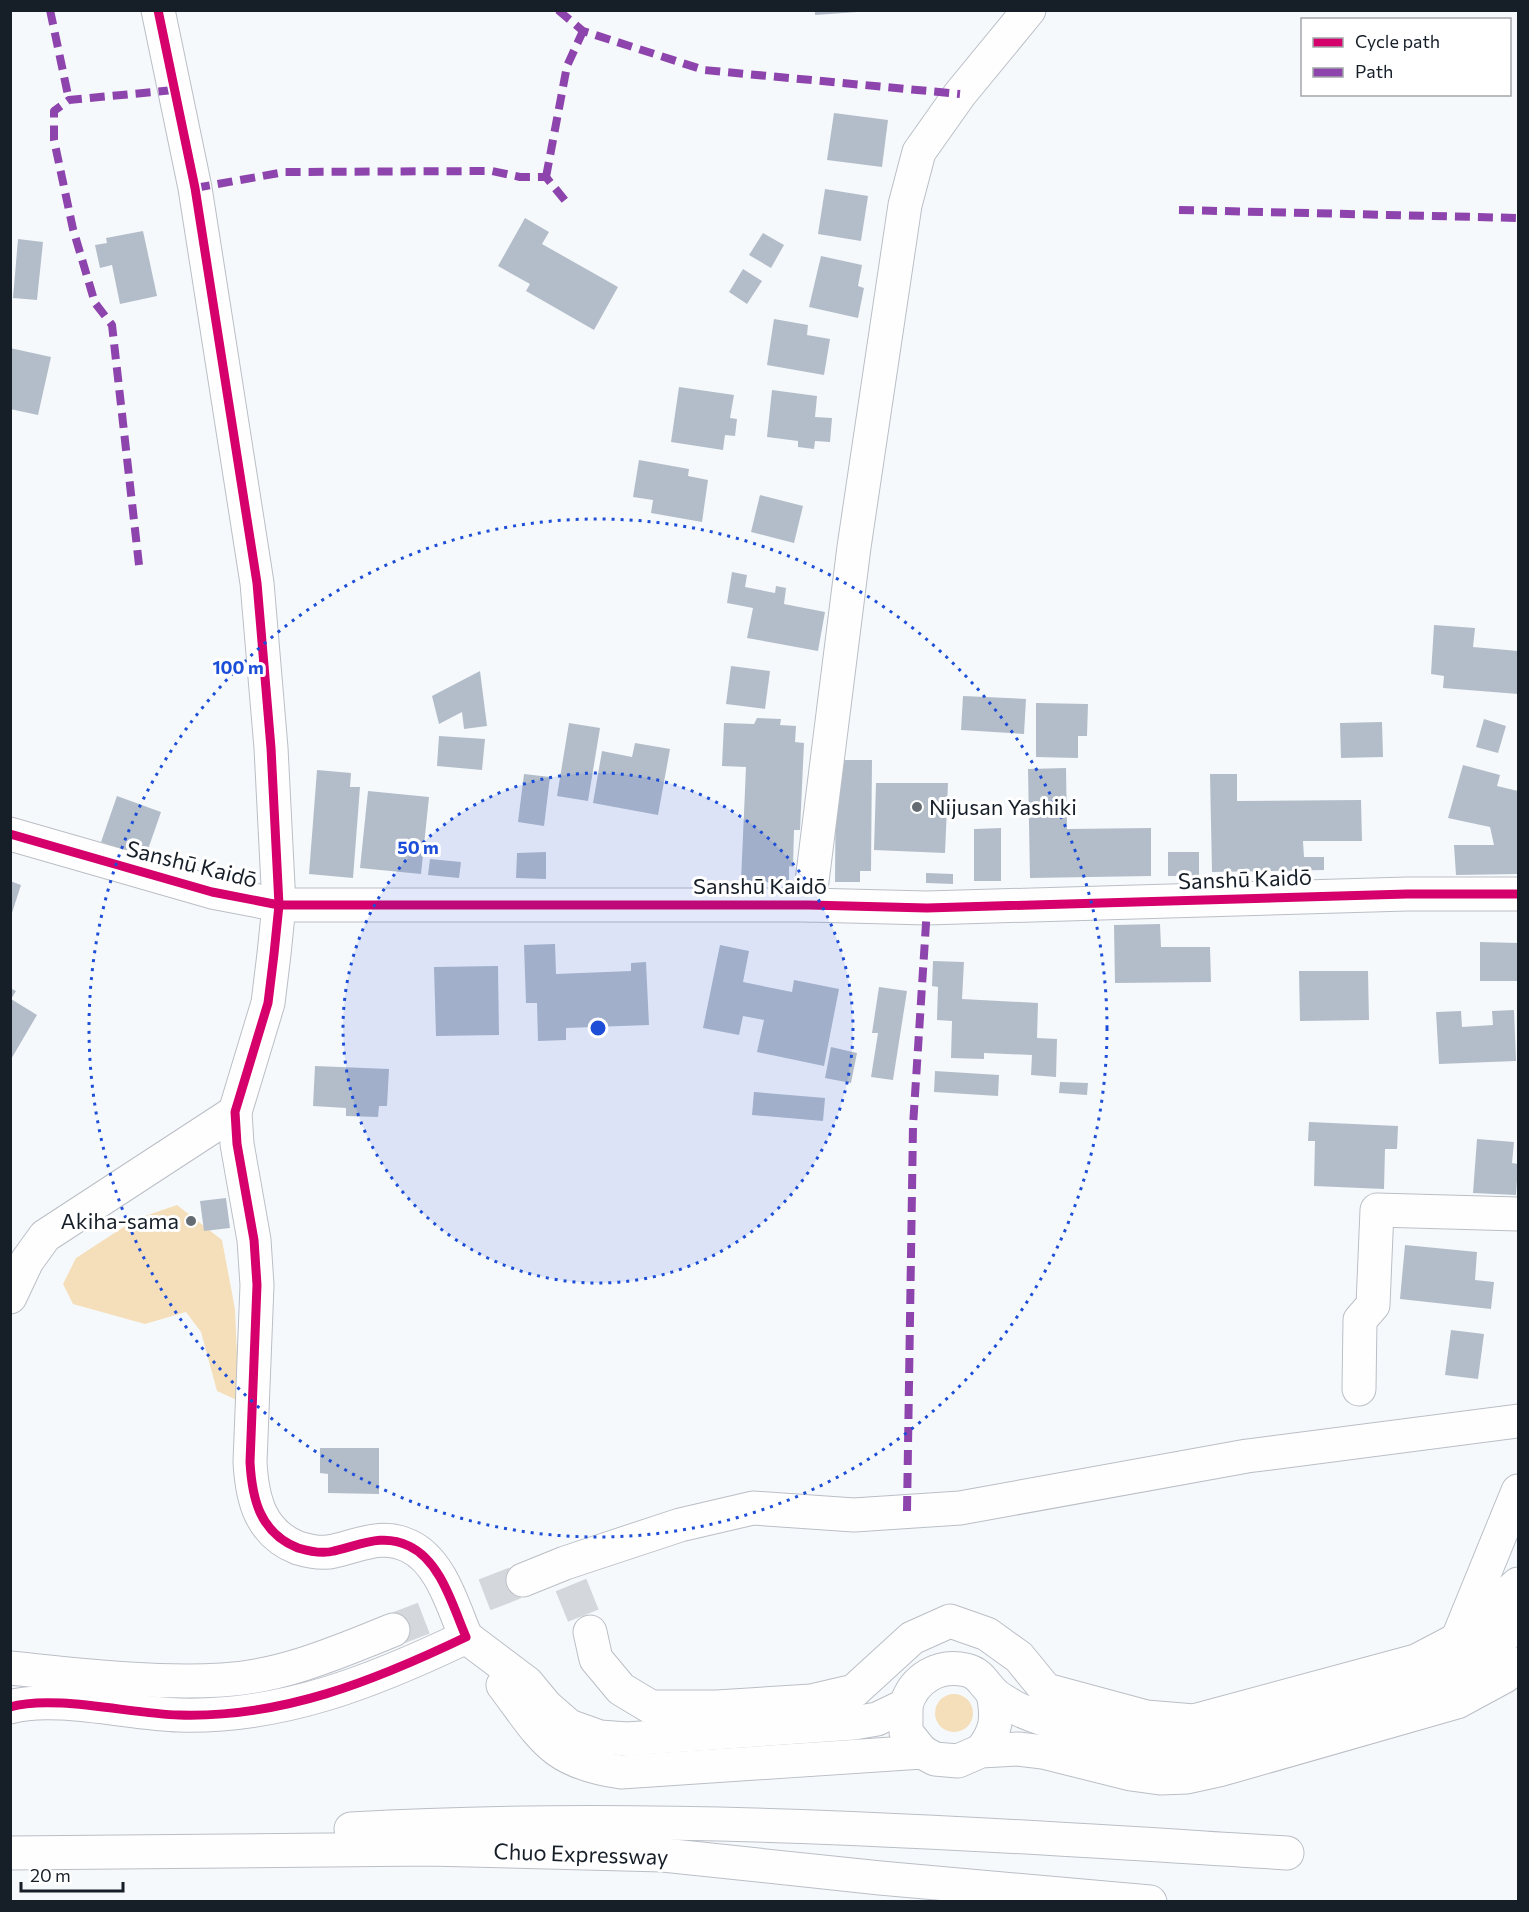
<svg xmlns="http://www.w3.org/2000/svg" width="1529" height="1912" viewBox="0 0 1529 1912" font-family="Commissioner,sans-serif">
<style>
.green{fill:#f4dfba}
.building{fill:#b3bdc9}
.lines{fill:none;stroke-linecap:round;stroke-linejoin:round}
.minor-tunnel{stroke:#d4d8dc;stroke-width:33;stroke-dasharray:33 16;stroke-linecap:butt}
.minor-casing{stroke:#babfc6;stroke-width:35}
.major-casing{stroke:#babfc6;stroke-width:35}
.highway-casing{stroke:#babfc6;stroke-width:35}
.minor{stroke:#fefeff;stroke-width:33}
.major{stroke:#fefeff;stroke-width:33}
.highway{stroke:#fefeff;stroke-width:33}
.quiet{stroke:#8e44ad;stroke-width:8;stroke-dasharray:15 8;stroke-linecap:butt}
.cycleway-casing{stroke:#fff;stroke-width:13}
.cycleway{stroke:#d6006c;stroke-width:9}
.ring{fill:none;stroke:#1d4ed8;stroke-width:3;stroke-dasharray:3 6}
.poi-dot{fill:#646b72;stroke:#fff;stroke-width:2}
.labels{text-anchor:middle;stroke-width:6;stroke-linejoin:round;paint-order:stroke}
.poi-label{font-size:22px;fill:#161e28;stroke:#fff;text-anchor:start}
.street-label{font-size:22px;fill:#161e28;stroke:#fff}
.centre{fill:#1d4ed8;stroke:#fff;stroke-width:3}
.ring-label{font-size:18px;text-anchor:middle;font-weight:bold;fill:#1d4ed8;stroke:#fff;stroke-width:6;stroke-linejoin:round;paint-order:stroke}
</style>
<rect width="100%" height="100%" fill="#f6f9fc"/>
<g class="green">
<path d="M 177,1205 L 222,1240 L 235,1309 L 239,1401 L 217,1391 L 201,1332 L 186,1312 L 145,1324 L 73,1304 L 63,1284 L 76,1258 L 136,1219 Z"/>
<circle cx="954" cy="1713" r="19"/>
</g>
<g class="building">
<path d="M 815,10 L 858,10 L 858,12 L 815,15 Z"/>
<path d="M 834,113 L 888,120 L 882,167 L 827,160 Z"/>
<path d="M 825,189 L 868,196 L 861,241 L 818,234 Z"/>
<path d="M 525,218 L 549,232 L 542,244 L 618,287 L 594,330 L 526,291 L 530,284 L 498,266 Z"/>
<path d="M 143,231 L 157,296 L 120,304 L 112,265 L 100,268 L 95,245 L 107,243 L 106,238 Z"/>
<path d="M 763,233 L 784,245 L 771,268 L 749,255 Z"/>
<path d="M 18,239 L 43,242 L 37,300 L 13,298 Z"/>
<path d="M 821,256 L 862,265 L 858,286 L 864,288 L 858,318 L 809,307 Z"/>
<path d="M 743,269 L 762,281 L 747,304 L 729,292 Z"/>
<path d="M 774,319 L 808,325 L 807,335 L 830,339 L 824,375 L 767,365 Z"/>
<path d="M 10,348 L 51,357 L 38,415 L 10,409 Z"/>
<path d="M 679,387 L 734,395 L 730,418 L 737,419 L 735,436 L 725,435 L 723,450 L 671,442 Z"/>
<path d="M 772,390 L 817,396 L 815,417 L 832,418 L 830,442 L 815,441 L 814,449 L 798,447 L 798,441 L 767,437 Z"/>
<path d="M 639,460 L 689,469 L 688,476 L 708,480 L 702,522 L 651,513 L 653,500 L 633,497 Z"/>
<path d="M 760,495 L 803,506 L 794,543 L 751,532 Z"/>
<path d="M 732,572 L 747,575 L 745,587 L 775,593 L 776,586 L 786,588 L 784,604 L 825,612 L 818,651 L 747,638 L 753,608 L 727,603 Z"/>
<path d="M 1434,625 L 1475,628 L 1473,647 L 1518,651 L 1518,694 L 1443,688 L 1444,676 L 1431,674 Z"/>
<path d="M 731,666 L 770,671 L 765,709 L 726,704 Z"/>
<path d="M 480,671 L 487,726 L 464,729 L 462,712 L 439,724 L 432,696 Z"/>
<path d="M 963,696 L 1026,699 L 1024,734 L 961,730 Z"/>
<path d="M 1036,703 L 1088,704 L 1087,736 L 1078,736 L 1078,758 L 1036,757 Z"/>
<path d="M 757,718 L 781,719 L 780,725 L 796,726 L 795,742 L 804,743 L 800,830 L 794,830 L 793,867 L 789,866 L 789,883 L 741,881 L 746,767 L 722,766 L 724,723 L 754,724 Z"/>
<path d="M 1484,719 L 1506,726 L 1498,753 L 1476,747 Z"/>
<path d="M 1382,722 L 1383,757 L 1341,758 L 1340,723 Z"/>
<path d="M 569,723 L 600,728 L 588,801 L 557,796 Z"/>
<path d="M 439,736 L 485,739 L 482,770 L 437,766 Z"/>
<path d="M 635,743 L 670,749 L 658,815 L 593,803 L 602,751 L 632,757 Z"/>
<path d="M 836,760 L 872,760 L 871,871 L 860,871 L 860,882 L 835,882 Z"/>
<path d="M 1463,765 L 1500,775 L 1497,786 L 1518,791 L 1518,874 L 1456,875 L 1454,845 L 1494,845 L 1490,827 L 1448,818 Z"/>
<path d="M 1066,768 L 1067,829 L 1151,828 L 1151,876 L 1030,878 L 1028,769 Z"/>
<path d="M 317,770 L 351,773 L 350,787 L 360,787 L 353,878 L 309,874 Z"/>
<path d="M 524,774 L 550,777 L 544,826 L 518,822 Z"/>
<path d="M 1210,774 L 1237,774 L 1237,801 L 1361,800 L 1362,841 L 1303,841 L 1304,857 L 1324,857 L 1324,870 L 1212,872 Z"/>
<path d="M 876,783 L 948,783 L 945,853 L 874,850 Z"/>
<path d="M 368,791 L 429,797 L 421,874 L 360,868 Z"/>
<path d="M 117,796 L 161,812 L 145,858 L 101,842 Z"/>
<path d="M 1001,828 L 1001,881 L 974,881 L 974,829 Z"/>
<path d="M 546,852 L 546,879 L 516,878 L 517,853 Z"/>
<rect x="1168" y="852" width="31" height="24"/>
<path d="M 430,859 L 461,862 L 459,878 L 428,875 Z"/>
<path d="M 926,873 L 953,874 L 953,884 L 926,883 Z"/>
<path d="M 10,881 L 21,885 L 11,916 L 10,916 Z"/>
<path d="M 1160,924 L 1161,947 L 1210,947 L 1211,982 L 1115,983 L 1114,925 Z"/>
<path d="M 1480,942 L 1518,943 L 1518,981 L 1480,981 Z"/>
<path d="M 555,944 L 556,974 L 631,971 L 631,963 L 646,962 L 649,1025 L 566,1028 L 566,1040 L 538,1041 L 537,1003 L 526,1003 L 524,945 Z"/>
<path d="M 720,945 L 749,951 L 743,982 L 792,992 L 794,980 L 839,989 L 824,1066 L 757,1052 L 764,1020 L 743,1016 L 739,1035 L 703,1028 Z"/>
<path d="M 933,961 L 964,962 L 962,999 L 1038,1003 L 1037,1038 L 1057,1039 L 1056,1077 L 1031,1075 L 1032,1055 L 984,1053 L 984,1059 L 951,1058 L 952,1021 L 937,1020 L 938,987 L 932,986 Z"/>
<path d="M 498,966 L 499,1035 L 436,1036 L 434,967 Z"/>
<path d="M 1299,971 L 1368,971 L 1369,1020 L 1300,1021 Z"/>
<path d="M 879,987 L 907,991 L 893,1080 L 871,1077 L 878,1033 L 872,1033 Z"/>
<path d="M 10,988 L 16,991 L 11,999 L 37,1015 L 10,1061 Z"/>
<path d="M 1514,1010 L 1516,1061 L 1439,1064 L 1436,1012 L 1461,1011 L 1462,1027 L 1493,1025 L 1492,1011 Z"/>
<path d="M 831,1047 L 857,1053 L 851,1083 L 825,1078 Z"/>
<path d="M 315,1066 L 389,1069 L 387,1106 L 379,1106 L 378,1117 L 346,1116 L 346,1108 L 313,1106 Z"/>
<path d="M 935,1071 L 999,1075 L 998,1096 L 934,1092 Z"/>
<path d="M 1060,1082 L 1088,1083 L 1087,1095 L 1059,1093 Z"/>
<path d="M 754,1092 L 825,1098 L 823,1121 L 752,1115 Z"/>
<path d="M 1309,1122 L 1398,1126 L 1397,1149 L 1385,1149 L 1384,1189 L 1314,1186 L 1315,1141 L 1308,1141 Z"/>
<path d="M 1477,1139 L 1514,1142 L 1512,1163 L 1518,1164 L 1516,1195 L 1473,1193 Z"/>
<path d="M 226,1198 L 230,1228 L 204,1231 L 200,1201 Z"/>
<path d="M 1405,1245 L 1477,1252 L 1475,1280 L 1494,1282 L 1491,1309 L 1400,1299 Z"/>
<path d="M 1451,1330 L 1484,1334 L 1478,1379 L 1445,1375 Z"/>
<path d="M 320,1448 L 379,1448 L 379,1494 L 328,1493 L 328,1474 L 320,1473 Z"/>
</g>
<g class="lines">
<g class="minor-tunnel">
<path d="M 571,1585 L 590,1632"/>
<path d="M 393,1630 L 523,1580"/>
</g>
<defs>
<g id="minor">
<path d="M 809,905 L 854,547 L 905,205 L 919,152 L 960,94 L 1029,10"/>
<path d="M 10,1297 L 27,1261 L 45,1236 L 235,1112"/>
<path d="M 1359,1389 L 1360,1320 L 1373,1305 L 1377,1210 L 1518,1214"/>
<path d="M 523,1580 L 565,1563 L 680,1525 L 753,1508 L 854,1515 L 960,1508 L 1247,1456 L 1518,1421"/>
<path d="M 590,1632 L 596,1659 L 621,1689 L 651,1707 L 717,1707 L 811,1701 L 854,1691 L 912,1638 L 950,1621 L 987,1634 L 1019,1657 L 1046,1690 L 1146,1717 L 1194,1721 L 1416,1661 L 1458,1639 L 1518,1584"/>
<path d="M 1460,1633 L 1518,1491"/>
<path d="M 10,1668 C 80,1675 152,1684 222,1680 C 281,1677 339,1652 393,1630"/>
<path d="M 906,1705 L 906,1732 L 922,1752"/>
<path d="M 10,1707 C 53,1694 132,1714 179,1715 C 282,1718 374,1681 466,1637 C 453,1607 441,1561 409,1546 C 382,1533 361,1545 334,1551 C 323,1554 308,1551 298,1548 C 260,1533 252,1499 250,1462 L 257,1285 L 254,1240 L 237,1144 L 235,1112 L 268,1003 L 274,954 L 279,905 L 271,748 L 257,583 L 195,188 L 158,10"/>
<path d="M 981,1751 C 997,1731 998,1718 993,1693"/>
</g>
<path id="major" d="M 10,834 L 212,892 L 279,905 L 809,905 L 927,908 L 1407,894 L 1518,894"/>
<g id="highway">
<path d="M 466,1637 L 527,1683 L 546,1706 L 569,1726 L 600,1737 L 627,1739 L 854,1723 L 877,1719 L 906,1705 C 914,1678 939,1664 966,1670 C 980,1673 984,1684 993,1693 C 998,1698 1006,1702 1012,1706 C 1034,1718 1058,1723 1081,1729 C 1121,1739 1157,1750 1198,1745 L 1425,1683 L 1450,1674 L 1473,1663 L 1494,1647 L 1518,1621"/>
<path d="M 503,1685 C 543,1738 551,1762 621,1772 L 922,1752 L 935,1759 L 958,1761 L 981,1751 L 1018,1749 L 1043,1752 L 1131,1774 L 1160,1778 L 1187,1777 L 1219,1770 L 1457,1702 L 1505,1676 L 1518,1664"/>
<path d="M 351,1829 C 663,1811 975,1834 1287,1853"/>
<path d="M 10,1853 L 428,1849 L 663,1855 L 880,1878 L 1150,1902"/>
</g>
</defs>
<use href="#minor" class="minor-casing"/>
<use href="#major" class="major-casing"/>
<use href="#highway" class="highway-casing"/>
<use href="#minor" class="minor"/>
<use href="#major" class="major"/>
<use href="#highway" class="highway"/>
<g class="quiet">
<path d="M 50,10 L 69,100"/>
<path d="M 558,10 L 583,31 L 704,70 L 960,94"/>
<path d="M 546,177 L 567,66 L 583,31"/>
<path d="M 195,188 L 285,172 L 492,171 L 520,177 L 546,177 L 567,203"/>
<path d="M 1179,210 L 1518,218"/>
<path d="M 139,565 L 112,325 L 95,303 L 73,229 L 54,140 L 54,111 L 69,100 L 174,90"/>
<path d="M 907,1511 L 913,1126 L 927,908"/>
</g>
<defs>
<g id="cycleway">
<path d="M 10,834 L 212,892 L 279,905 L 809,905 L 927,908 L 1407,894 L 1518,894"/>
<path d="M 10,1707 C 53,1694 132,1714 179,1715 C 282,1718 374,1681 466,1637 C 453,1607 441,1561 409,1546 C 382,1533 361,1545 334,1551 C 323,1554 308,1551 298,1548 C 260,1533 252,1499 250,1462 L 257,1285 L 254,1240 L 237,1144 L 235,1112 L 268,1003 L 274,954 L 279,905 L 271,748 L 257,583 L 195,188 L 158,10"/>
</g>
</defs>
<use href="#cycleway" class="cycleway-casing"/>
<use href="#cycleway" class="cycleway"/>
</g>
<circle cx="598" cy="1028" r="255" fill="#1d4ed8" fill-opacity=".12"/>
<g class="ring">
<circle cx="598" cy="1028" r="255"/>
<circle cx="598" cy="1028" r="509"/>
</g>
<g class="poi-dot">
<circle cx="917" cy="807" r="6"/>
<circle cx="191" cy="1221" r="6"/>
</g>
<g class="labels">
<g class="poi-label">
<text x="929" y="815">Nijusan Yashiki</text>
<text x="179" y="1229" text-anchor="end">Akiha-sama</text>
</g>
<g class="street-label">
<text transform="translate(192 864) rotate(14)" y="8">Sanshū Kaidō</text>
<text transform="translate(1245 879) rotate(-2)" y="8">Sanshū Kaidō</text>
<text x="760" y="894">Sanshū Kaidō</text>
<text transform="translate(581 1854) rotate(2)" y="8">Chuo Expressway</text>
</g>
</g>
<circle cx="598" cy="1028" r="9" class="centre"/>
<g class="ring-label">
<text x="238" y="674">100 m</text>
<text x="418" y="854">50 m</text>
</g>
<rect width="1529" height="1912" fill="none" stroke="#161e28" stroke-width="24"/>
<rect x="1301" y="18" width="210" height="78" fill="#ffffff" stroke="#a2a5a9" stroke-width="1.5"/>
<rect x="1313" y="38" width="30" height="9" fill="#d6006c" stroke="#a2a5a9" stroke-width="1.5"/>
<text x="1355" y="48" font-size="18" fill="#161e28">Cycle path</text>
<rect x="1313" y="68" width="30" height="9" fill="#8e44ad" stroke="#a2a5a9" stroke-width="1.5"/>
<text x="1355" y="78" font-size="18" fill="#161e28">Path</text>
<path d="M21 1882v9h102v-9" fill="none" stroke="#161e28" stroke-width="3"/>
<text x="30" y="1882" font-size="18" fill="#161e28" stroke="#ffffff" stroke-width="4.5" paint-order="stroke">20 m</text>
</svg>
